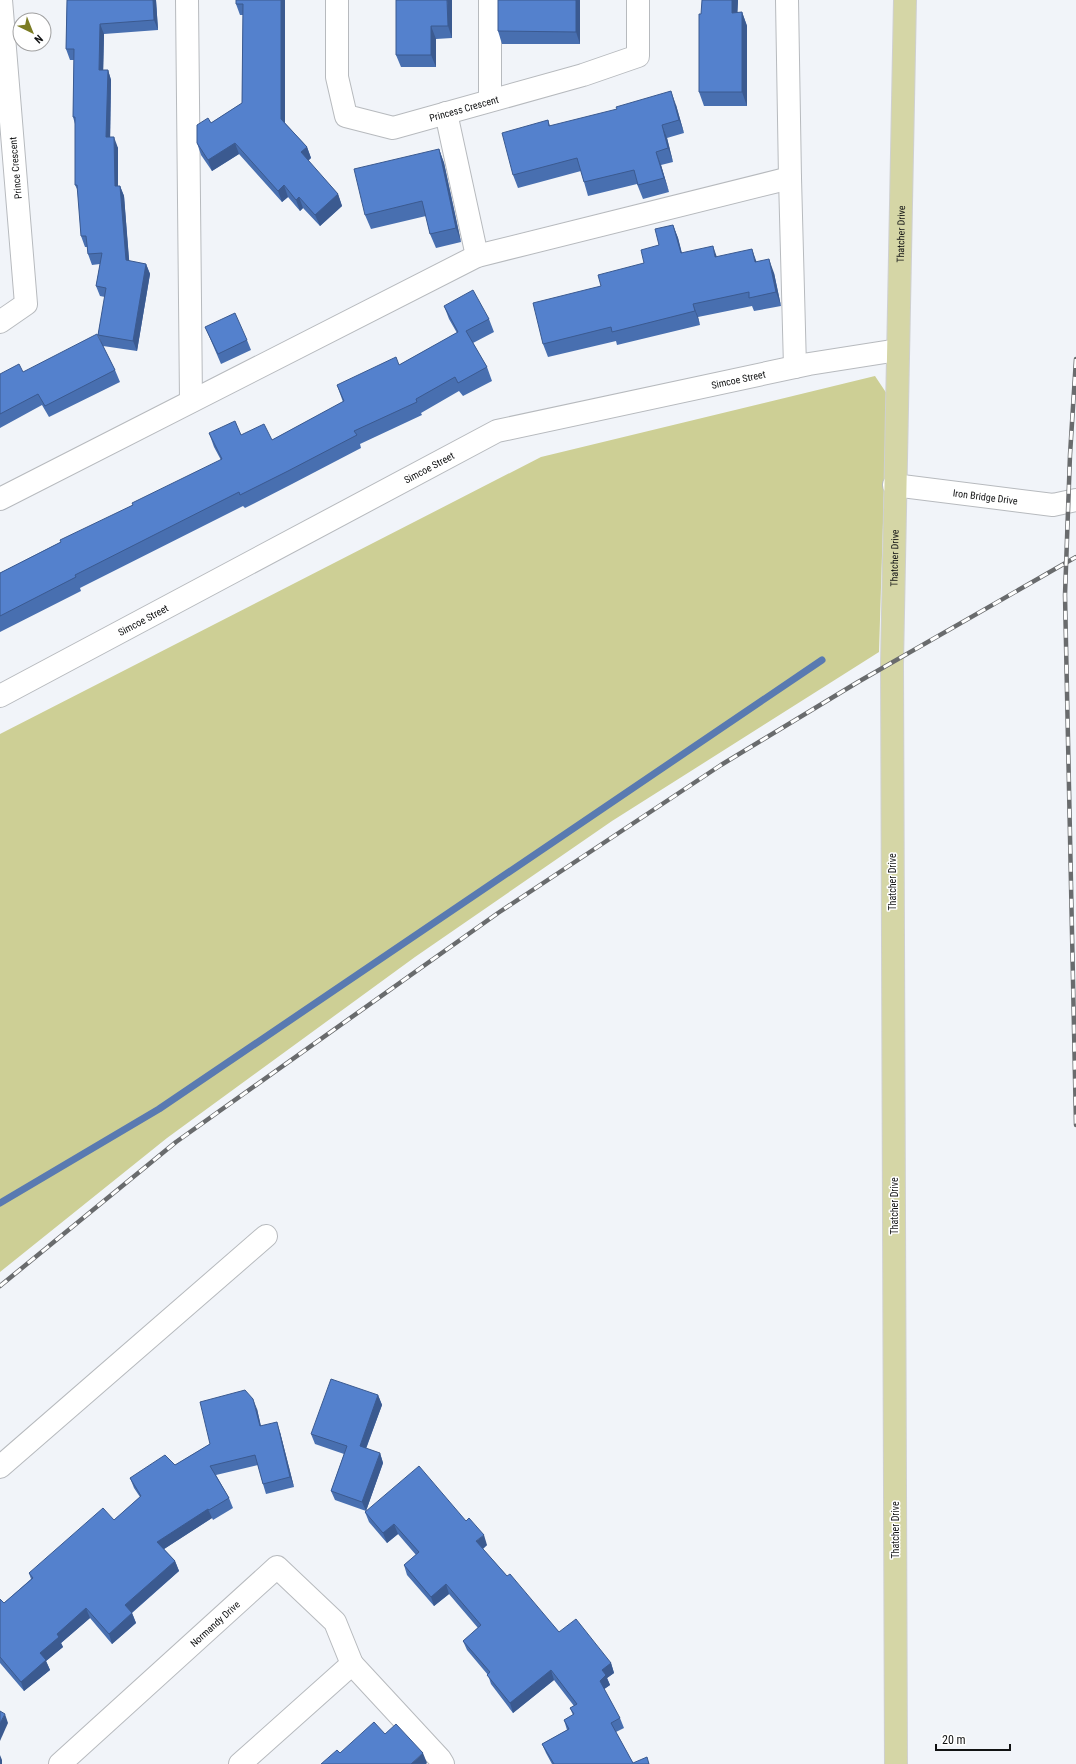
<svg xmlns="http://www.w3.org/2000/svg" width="1076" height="1764" viewBox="0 0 1076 1764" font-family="'Roboto Condensed',sans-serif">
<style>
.green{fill:#cdcf95}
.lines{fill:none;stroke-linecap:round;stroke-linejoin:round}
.stream{stroke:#597ab1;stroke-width:7}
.minor-casing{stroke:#b7babe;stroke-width:24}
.major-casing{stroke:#cfd0d0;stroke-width:24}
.minor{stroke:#fff;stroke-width:22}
.major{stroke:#d5d6a6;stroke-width:22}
.rail-casing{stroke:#696b6d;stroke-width:4.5}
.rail{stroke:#fff;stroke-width:3;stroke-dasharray:9;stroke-linecap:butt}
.wall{fill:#486fb0}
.shaded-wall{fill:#3b5a90}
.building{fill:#5481cd;stroke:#3b5a90}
.labels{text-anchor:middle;stroke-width:3;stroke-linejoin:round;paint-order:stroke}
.street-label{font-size:10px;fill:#111213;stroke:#fff}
</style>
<rect width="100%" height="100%" fill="#f1f4f9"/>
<path class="green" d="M 875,376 L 887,394 L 879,652 L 612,821 L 415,957 L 167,1138 L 0,1272 L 0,734 L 541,457 Z"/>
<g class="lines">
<path class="stream" d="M 0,1203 L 159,1109 L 822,660"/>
<defs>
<g id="minor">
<path d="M 187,0 L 191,401"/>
<path id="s1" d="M 337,0 L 337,77 L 346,116 L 393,128 L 583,75 L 638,56 L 638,0"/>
<path d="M 787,0 L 790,178 L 795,367"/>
<path d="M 490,100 L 490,0"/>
<path d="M 446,113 L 477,256"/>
<path d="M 0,322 L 26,304 L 1,0"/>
<path id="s2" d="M 894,485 L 1053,505 L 1076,500"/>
<path d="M 0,499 L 477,256 L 790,178"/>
<path id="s3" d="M 0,696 L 497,431 L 809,364 L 898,350"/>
<path d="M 0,1467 L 266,1236"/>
<path id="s4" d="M 60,1764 L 277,1567 L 335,1622 L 352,1664"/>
<path d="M 240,1764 L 352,1664 L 440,1759 L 443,1764"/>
</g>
<g id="major">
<path id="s5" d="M 896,1764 L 892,664 L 905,0"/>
</g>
</defs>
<use href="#minor" class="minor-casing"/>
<use href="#major" class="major-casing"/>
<use href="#minor" class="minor"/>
<use href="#major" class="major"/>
<defs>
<g id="rail">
<path d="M 1076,359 L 1070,455 L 1065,595 L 1076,1125"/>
<path d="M 0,1286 L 176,1142 L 498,913 L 721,765 L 858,682 L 1076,557"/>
</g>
</defs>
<use href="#rail" class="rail-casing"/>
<use href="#rail" class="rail"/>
</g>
<g class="wall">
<path d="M 67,0 L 156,0 L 158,30 L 104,34 L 103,70 L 108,70 L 111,80 L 110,137 L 118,148 L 118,186 L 120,186 L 124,196 L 129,261 L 146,264 L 150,274 L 137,351 L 103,346 L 115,370 L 120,382 L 49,417 L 42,405 L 0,428 L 0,374 L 23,372 L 101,342 L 98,335 L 105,297 L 100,296 L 96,286 L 100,264 L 92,265 L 88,254 L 87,247 L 85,247 L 81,236 L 78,191 L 75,185 L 75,124 L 73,117 L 74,60 L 70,60 L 66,49 Z"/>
<path d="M 236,0 L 285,0 L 285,123 L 307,147 L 311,158 L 308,161 L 338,194 L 342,206 L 320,226 L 303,208 L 300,211 L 288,197 L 282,202 L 239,154 L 212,171 L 201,155 L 197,143 L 211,123 L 242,103 L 243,15 L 240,15 L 236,4 Z"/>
<path d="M 452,0 L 452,38 L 436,39 L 436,67 L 401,67 L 396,55 Z"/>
<path d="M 580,0 L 580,44 L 502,44 L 498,31 Z"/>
<path d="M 702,0 L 738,0 L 737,13 L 742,12 L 747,26 L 747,106 L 704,106 L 699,92 Z"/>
<path d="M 676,105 L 684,133 L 667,138 L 673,162 L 661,165 L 669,192 L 643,199 L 637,184 L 588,196 L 584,182 L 581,171 L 518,188 L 513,175 L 548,120 L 550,126 Z"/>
<path d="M 439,149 L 444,163 L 461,242 L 436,248 L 430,234 L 426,216 L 371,229 L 365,215 Z"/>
<path d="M 673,225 L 678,238 L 682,253 L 757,262 L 774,273 L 781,306 L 754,311 L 752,306 L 698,317 L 700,325 L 617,345 L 616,341 L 548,357 L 543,344 L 601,286 L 644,263 L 659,245 Z"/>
<path d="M 444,306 L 489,319 L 494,332 L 473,343 L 487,367 L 492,381 L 463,396 L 459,391 L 421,413 L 422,415 L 360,444 L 361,448 L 292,484 L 245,508 L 243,506 L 80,588 L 81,591 L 0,632 L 0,573 L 221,460 L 214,447 L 209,433 L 241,435 L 272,440 L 343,402 L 337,385 L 399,365 L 457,333 L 449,319 Z"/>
<path d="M 205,327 L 247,340 L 251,350 L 221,364 L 209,336 Z"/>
<path d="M 378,1395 L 382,1405 L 366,1449 L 380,1453 L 383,1463 L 366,1511 L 487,1545 L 483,1549 L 507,1576 L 559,1632 L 611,1663 L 614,1673 L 607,1678 L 610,1685 L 604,1689 L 620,1718 L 624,1728 L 616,1732 L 633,1763 L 649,1764 L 552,1764 L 546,1753 L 542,1744 L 567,1730 L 564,1720 L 573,1715 L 570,1708 L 574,1706 L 554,1680 L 513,1713 L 491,1684 L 488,1675 L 467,1650 L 463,1641 L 478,1628 L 449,1594 L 434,1606 L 407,1575 L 404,1565 L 416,1555 L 398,1534 L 387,1543 L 369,1522 L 365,1512 L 366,1511 L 335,1500 L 331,1491 L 344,1454 L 315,1444 L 311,1434 Z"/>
<path d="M 257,1409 L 261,1426 L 280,1432 L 294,1487 L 266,1494 L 263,1484 L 258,1465 L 216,1475 L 229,1498 L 233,1508 L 213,1520 L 212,1518 L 164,1549 L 175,1561 L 179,1571 L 132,1613 L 136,1623 L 112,1644 L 90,1618 L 61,1643 L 63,1647 L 46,1661 L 50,1670 L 24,1691 L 0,1663 L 0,1599 L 4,1603 L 31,1579 L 29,1573 L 114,1520 L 140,1497 L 134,1488 L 130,1478 L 175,1465 L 210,1444 Z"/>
</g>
<g class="shaded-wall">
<path d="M 153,0 L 156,0 L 158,30 L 154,20 Z"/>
<path d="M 281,0 L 285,0 L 285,130 L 281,119 Z"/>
<path d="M 447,0 L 452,0 L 452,38 L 448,26 Z"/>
<path d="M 576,0 L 580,0 L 580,44 L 576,32 Z"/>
<path d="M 732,0 L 738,0 L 737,27 L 732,13 Z"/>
<path d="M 742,12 L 747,26 L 747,106 L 742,92 Z"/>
<path d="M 100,24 L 104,34 L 103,80 L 99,70 Z"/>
<path d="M 431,26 L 436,39 L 436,67 L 431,55 Z"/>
<path d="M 108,70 L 111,80 L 110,148 L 106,137 Z"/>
<path d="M 671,91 L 676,105 L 684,133 L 679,120 Z"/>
<path d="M 662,125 L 667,138 L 673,162 L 668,148 Z"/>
<path d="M 114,137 L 118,148 L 118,197 L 115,186 Z"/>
<path d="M 235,143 L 239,154 L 212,171 L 208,160 Z"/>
<path d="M 307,147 L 311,158 L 305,163 L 301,152 Z"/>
<path d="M 439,149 L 444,163 L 461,242 L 456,228 Z"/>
<path d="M 656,152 L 661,165 L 669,192 L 664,178 Z"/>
<path d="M 284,185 L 288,197 L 282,202 L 278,191 Z"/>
<path d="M 120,186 L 124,196 L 130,271 L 126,260 Z"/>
<path d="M 338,194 L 342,206 L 320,226 L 315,215 Z"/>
<path d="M 299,197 L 303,208 L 300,211 L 296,200 Z"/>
<path d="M 673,225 L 678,238 L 685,267 Z"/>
<path d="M 713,246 L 718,260 L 715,257 Z"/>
<path d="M 752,249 L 757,263 L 755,262 Z"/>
<path d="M 769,259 L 774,273 L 781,306 L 776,292 Z"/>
<path d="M 146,264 L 150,274 L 137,351 L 133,341 Z"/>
<path d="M 693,304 L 698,317 L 700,325 L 695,311 Z"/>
<path d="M 378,1395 L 382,1405 L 363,1456 L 360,1446 Z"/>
<path d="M 253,1399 L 257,1409 L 263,1436 L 260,1426 Z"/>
<path d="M 277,1422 L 280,1432 L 294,1487 L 290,1477 Z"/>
<path d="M 380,1453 L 383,1463 L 366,1511 L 362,1502 Z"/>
<path d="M 208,1509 L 212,1518 L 161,1551 L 157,1542 Z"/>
<path d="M 394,1524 L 398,1534 L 387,1543 L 383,1533 Z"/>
<path d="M 484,1535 L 487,1545 L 480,1551 L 476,1541 Z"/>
<path d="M 175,1561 L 179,1571 L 129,1615 L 125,1605 Z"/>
<path d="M 446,1584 L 449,1594 L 434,1606 L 431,1597 Z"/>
<path d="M 86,1608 L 90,1618 L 61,1643 L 63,1647 L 46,1661 L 50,1670 L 24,1691 L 21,1682 L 40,1653 L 57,1634 Z"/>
<path d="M 132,1613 L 136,1623 L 112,1644 L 109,1634 Z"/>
<path d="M 611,1663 L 614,1673 L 607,1678 L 610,1685 L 603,1690 L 600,1681 L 602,1670 Z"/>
<path d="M 551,1670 L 554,1680 L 513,1713 L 510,1703 Z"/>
<path d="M 5,1714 L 8,1723 L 0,1741 L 0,1723 Z"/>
<path d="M 423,1753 L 427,1763 L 426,1764 L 411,1764 Z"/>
<path d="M 0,1755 L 2,1760 L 2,1764 L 0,1764 Z"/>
</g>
<g class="building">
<path d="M 67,0 L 153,0 L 154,20 L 100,24 L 99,70 L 108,70 L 106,137 L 114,137 L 115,186 L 120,186 L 126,260 L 146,264 L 133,341 L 98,335 L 106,288 L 96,286 L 102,253 L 88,254 L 86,236 L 81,236 L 77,185 L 75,185 L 75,117 L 73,117 L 74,49 L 66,49 Z"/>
<path d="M 236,0 L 281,0 L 281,119 L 307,147 L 301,152 L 338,194 L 315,215 L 299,197 L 296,200 L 284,185 L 278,191 L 235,143 L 208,160 L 197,143 L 197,125 L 208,118 L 211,123 L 242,103 L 243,4 L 236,4 Z"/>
<path d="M 396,0 L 447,0 L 448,26 L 431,26 L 431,55 L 396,55 Z"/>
<path d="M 498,0 L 576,0 L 576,32 L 498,31 Z"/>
<path d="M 702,0 L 732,0 L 732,13 L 742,12 L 742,92 L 699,92 L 699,14 L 701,14 Z"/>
<path d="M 671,91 L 679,120 L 662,125 L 668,148 L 656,152 L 664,178 L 638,185 L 634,170 L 584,182 L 577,158 L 513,175 L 502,133 L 548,120 L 549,126 L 617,109 L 616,107 Z"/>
<path d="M 439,149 L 456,228 L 430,234 L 422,201 L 365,215 L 354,169 Z"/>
<path d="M 673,225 L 681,253 L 713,246 L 715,257 L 752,249 L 755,262 L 769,259 L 776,292 L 749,298 L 749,292 L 693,304 L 695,311 L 612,332 L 611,327 L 543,344 L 533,303 L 601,286 L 598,275 L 644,263 L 641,250 L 659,245 L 655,229 Z"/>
<path d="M 473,290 L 489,319 L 466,331 L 487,367 L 458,383 L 455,377 L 416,399 L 417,402 L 354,431 L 357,435 L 288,471 L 240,495 L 239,492 L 75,575 L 76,577 L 0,616 L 0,573 L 61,542 L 60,540 L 133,505 L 132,503 L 222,459 L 209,433 L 235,421 L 241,435 L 264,424 L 272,440 L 344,401 L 337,385 L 396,357 L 399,365 L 458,332 L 444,306 Z"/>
<path d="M 235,313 L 247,340 L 218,354 L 205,327 Z"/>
<path d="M 97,334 L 115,370 L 45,406 L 38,394 L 0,414 L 0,374 L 19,364 L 23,372 Z"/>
<path d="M 331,1379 L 378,1395 L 360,1446 L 380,1453 L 362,1502 L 331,1491 L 347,1446 L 311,1434 Z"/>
<path d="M 245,1390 L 253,1399 L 260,1426 L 277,1422 L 290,1477 L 263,1484 L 255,1455 L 210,1466 L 229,1498 L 209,1510 L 208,1509 L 157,1542 L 175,1561 L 125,1605 L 132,1613 L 109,1634 L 86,1608 L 57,1634 L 59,1637 L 40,1653 L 46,1660 L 21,1682 L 0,1657 L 0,1599 L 4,1603 L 33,1578 L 29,1573 L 103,1508 L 114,1520 L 141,1496 L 130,1478 L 165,1455 L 175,1465 L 210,1444 L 200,1402 Z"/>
<path d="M 419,1466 L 466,1521 L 469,1518 L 484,1535 L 476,1541 L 507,1576 L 510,1574 L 559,1632 L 576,1619 L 611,1663 L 602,1670 L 606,1675 L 600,1681 L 620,1718 L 611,1723 L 633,1763 L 647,1757 L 649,1764 L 554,1764 L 542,1744 L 569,1729 L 564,1720 L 574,1714 L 570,1708 L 577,1704 L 551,1670 L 510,1703 L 487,1675 L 490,1672 L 463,1641 L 481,1625 L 446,1584 L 431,1597 L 404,1565 L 419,1552 L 394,1524 L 383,1533 L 365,1512 Z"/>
<path d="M 0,1711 L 5,1714 L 0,1723 Z"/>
<path d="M 374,1722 L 385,1734 L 396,1724 L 423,1753 L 411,1764 L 321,1764 L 337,1750 L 340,1753 Z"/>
</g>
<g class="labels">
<g class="street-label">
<text dy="4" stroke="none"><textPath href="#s1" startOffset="239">Princess Crescent</textPath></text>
<text transform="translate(15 168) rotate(-95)" y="4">Prince Crescent</text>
<text dy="4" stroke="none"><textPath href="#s5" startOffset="1530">Thatcher Drive</textPath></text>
<text dy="4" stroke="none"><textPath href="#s3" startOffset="810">Simcoe Street</textPath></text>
<text dy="4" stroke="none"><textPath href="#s3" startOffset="486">Simcoe Street</textPath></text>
<text dy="4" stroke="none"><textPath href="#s2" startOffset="92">Iron Bridge Drive</textPath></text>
<text dy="4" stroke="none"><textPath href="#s5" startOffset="1206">Thatcher Drive</textPath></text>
<text dy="4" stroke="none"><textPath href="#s3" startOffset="162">Simcoe Street</textPath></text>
<text transform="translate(892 882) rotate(-90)" y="4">Thatcher Drive</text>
<text transform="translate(894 1206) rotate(-90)" y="4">Thatcher Drive</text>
<text transform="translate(895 1530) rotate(-90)" y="4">Thatcher Drive</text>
<text dy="4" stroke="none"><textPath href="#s4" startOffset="209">Normandy Drive</textPath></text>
</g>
</g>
<g transform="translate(32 32) rotate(137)"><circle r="19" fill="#ffffff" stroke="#a0a0a1"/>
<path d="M0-3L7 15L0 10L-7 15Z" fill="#7b7c23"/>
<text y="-6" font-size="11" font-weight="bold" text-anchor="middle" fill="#111213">N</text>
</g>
<path d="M936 1744v6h74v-6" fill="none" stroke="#111213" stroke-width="2"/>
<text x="942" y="1744" font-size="12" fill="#111213" stroke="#ffffff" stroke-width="3" paint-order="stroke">20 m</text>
</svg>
